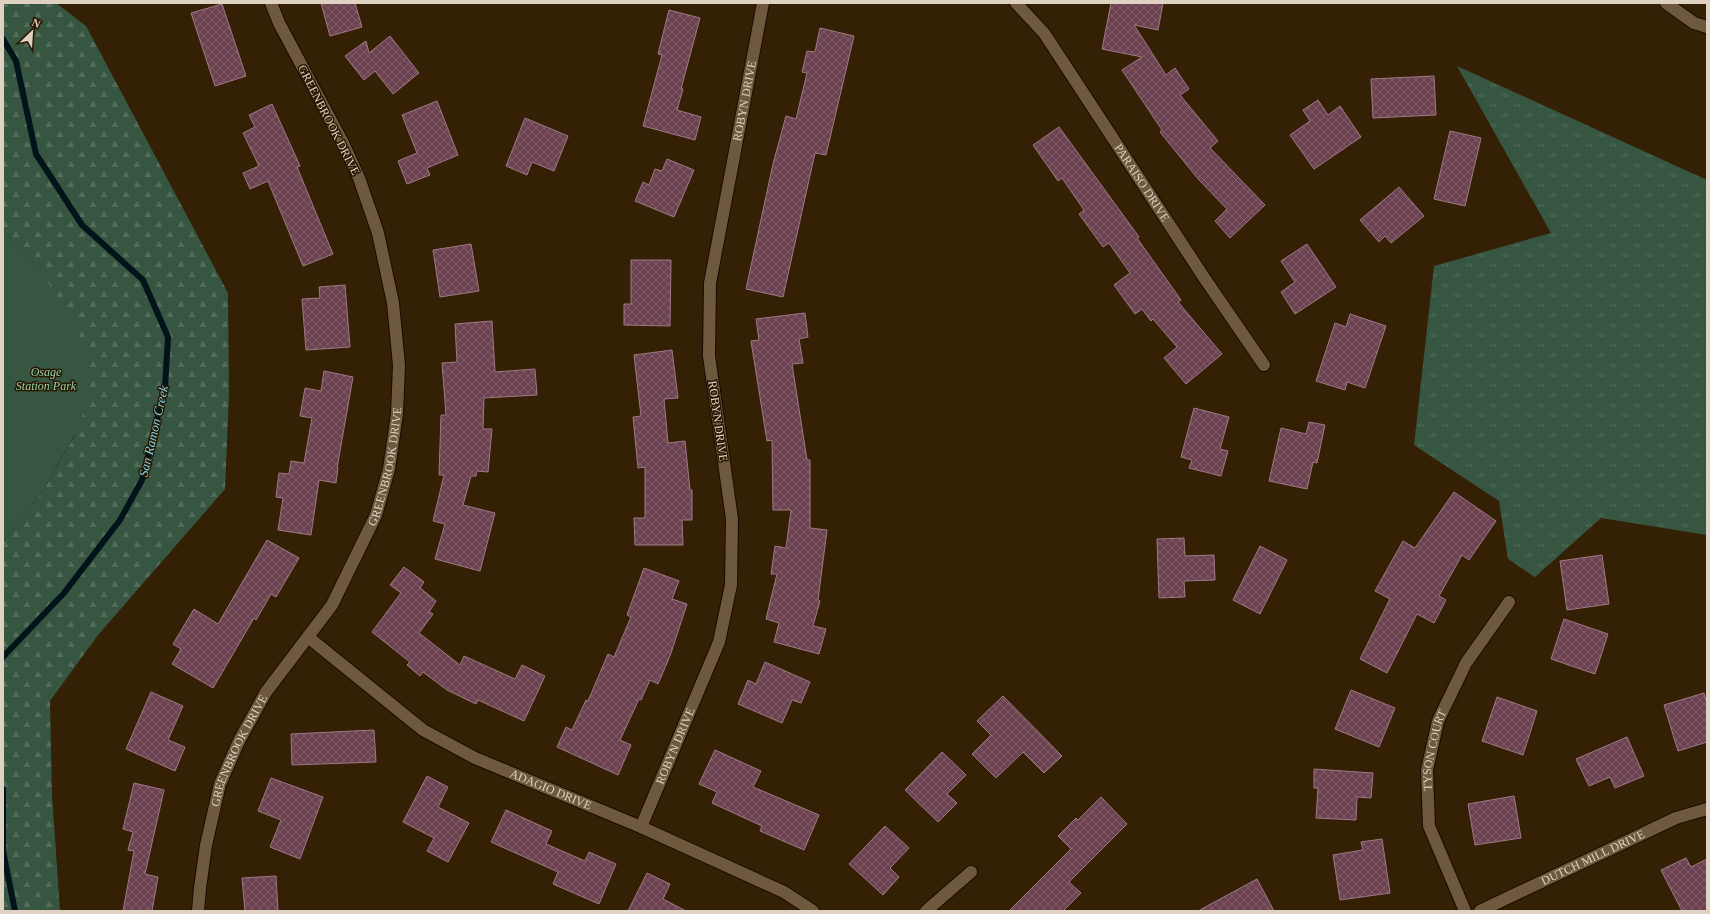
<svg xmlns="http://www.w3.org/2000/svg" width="1710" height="914" viewBox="0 0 1710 914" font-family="'Times New Roman',serif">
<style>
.grass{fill:url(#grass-tufts)}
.forest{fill:url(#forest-firs)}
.park{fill:#375641}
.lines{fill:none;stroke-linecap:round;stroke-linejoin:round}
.stream{stroke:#00141a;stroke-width:6}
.building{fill:url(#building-cross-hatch);stroke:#9f7a86}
.minor-casing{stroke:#180b00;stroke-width:14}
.minor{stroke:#6f593e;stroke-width:12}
.labels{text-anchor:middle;stroke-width:3;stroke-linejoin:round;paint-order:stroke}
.street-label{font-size:12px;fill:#dfd2c3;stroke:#291700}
.park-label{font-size:12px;font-style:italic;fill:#91d2a6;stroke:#291700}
.water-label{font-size:13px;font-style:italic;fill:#7ad5ea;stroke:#291700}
</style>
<defs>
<pattern id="grass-tufts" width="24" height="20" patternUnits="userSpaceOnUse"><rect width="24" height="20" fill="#375641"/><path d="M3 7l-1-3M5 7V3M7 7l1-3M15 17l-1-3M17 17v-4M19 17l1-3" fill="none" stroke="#546d5b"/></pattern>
<pattern id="forest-firs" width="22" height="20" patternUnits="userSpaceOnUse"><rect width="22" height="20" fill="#375641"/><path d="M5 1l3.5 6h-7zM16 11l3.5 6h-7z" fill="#546d5b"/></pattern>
<pattern id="building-cross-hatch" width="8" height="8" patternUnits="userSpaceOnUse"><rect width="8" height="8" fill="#6c4150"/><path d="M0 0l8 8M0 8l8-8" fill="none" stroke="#815c68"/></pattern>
</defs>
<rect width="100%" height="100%" fill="#342005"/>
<path class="grass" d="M 1457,66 L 1707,180 L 1707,535 L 1601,518 L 1535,577 L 1508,559 L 1499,501 L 1414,445 L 1434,266 L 1551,233 Z"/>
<path class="forest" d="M 3,3 L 56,3 L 86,26 L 228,293 L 229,394 L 225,489 L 98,635 L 50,701 L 52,795 L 60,911 L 3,911 L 3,542 L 44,489 L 75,435 L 36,266 L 3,229 Z"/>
<path class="park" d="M 3,229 L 36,266 L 72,316 L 88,360 L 89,398 L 75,434 L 44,489 L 3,542 Z"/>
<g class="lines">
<g class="stream">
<path d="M 3,39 L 16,61 L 36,154 L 82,225 L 143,280 L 168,337 L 165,387 L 142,480 L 120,520 L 64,593 L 3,657"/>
<path d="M 3,789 L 3,851 L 15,911"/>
</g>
</g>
<g class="building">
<path d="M 321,3 L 355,3 L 362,27 L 330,36 Z"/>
<path d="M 1111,3 L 1163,3 L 1158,30 L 1134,25 L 1166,75 L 1175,68 L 1189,89 L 1180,95 L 1218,141 L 1210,148 L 1265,205 L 1230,238 L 1215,221 L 1227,209 L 1199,180 L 1160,132 L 1162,130 L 1122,70 L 1142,57 L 1102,49 Z"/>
<path d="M 222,4 L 246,76 L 215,86 L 191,13 Z"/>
<path d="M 669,10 L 700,18 L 681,89 L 683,89 L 677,110 L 701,117 L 695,140 L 643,126 L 662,55 L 658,54 Z"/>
<path d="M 820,28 L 854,36 L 826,155 L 815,153 L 783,297 L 746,289 L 773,164 L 786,116 L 796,119 L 807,73 L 802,72 L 807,51 L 815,52 Z"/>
<path d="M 390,36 L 419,73 L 393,94 L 375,71 L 364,80 L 345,56 L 366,41 L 369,53 Z"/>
<path d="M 1434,76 L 1436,115 L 1373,118 L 1371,79 Z"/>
<path d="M 1318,100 L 1328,115 L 1340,106 L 1361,137 L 1314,169 L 1290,135 L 1310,121 L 1303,110 Z"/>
<path d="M 437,101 L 458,155 L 427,168 L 430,175 L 407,184 L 398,161 L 417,153 L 402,115 Z"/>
<path d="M 272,104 L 300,166 L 297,167 L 333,254 L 303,266 L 268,181 L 250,189 L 243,173 L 259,166 L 243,133 L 255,127 L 249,115 Z"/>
<path d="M 525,118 L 568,136 L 554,171 L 532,162 L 527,175 L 506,166 Z"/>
<path d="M 1059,127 L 1139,237 L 1137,238 L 1181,300 L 1178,302 L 1222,354 L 1186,384 L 1164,358 L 1177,347 L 1153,319 L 1151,321 L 1142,309 L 1135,314 L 1114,285 L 1130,273 L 1109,243 L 1103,247 L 1079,214 L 1084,210 L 1062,178 L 1058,181 L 1033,145 Z"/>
<path d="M 1450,131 L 1481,138 L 1465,206 L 1434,199 Z"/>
<path d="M 667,159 L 694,170 L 674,217 L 635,201 L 643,182 L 649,185 L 655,169 L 662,171 Z"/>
<path d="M 1399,187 L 1424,216 L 1391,243 L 1385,236 L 1379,242 L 1360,220 Z"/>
<path d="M 471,244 L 479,291 L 440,297 L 433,250 Z"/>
<path d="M 1307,244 L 1336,287 L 1295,314 L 1281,292 L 1295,282 L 1281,261 Z"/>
<path d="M 631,260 L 671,260 L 670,326 L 624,325 L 624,304 L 631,304 Z"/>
<path d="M 345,285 L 350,347 L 306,350 L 302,299 L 320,298 L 319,287 Z"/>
<path d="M 805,313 L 808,337 L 799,339 L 803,363 L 792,364 L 807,460 L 810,460 L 810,528 L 827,530 L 818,600 L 820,601 L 813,626 L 826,629 L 819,654 L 774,642 L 779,623 L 766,619 L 777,574 L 771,574 L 775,546 L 786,548 L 791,510 L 773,510 L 772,440 L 767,441 L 751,341 L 759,340 L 756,319 Z"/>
<path d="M 1350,314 L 1386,326 L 1365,388 L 1347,382 L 1345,390 L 1316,381 L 1335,323 L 1346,327 Z"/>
<path d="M 492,321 L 495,372 L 535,369 L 537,395 L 484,398 L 483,429 L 492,429 L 488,472 L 477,471 L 476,476 L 471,476 L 463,505 L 495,513 L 480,571 L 435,559 L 445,524 L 433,521 L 444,475 L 439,475 L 441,415 L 446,415 L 442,363 L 457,362 L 455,324 Z"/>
<path d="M 672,350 L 678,398 L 664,399 L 668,443 L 685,441 L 690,490 L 692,490 L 692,520 L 682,520 L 683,545 L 635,545 L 634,518 L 645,518 L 645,467 L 638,468 L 633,417 L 641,416 L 634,355 Z"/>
<path d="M 324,371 L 353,377 L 337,468 L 338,468 L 336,483 L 319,480 L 311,535 L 278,530 L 283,498 L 276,497 L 279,473 L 289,474 L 291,461 L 304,463 L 312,418 L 300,416 L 305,388 L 321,391 Z"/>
<path d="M 1194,408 L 1229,417 L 1220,449 L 1228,451 L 1221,476 L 1189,468 L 1192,460 L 1181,457 Z"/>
<path d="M 1309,422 L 1325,425 L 1317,463 L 1313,462 L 1307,489 L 1269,481 L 1281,428 L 1306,434 Z"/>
<path d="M 1454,492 L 1496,521 L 1469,560 L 1462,555 L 1439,596 L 1446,600 L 1434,623 L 1417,614 L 1387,673 L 1360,659 L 1390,599 L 1375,591 L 1403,541 L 1415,548 Z"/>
<path d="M 1184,538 L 1185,556 L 1214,555 L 1215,580 L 1184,581 L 1185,597 L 1159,598 L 1157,539 Z"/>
<path d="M 267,540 L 299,558 L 276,597 L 271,594 L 256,620 L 254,618 L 213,688 L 172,664 L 181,649 L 173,644 L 194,609 L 218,624 Z"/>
<path d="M 1260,546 L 1287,560 L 1260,614 L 1233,600 Z"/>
<path d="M 1602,555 L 1609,604 L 1567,610 L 1560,561 Z"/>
<path d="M 404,567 L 424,582 L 420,588 L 436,601 L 429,612 L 433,614 L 419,633 L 460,665 L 464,656 L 515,679 L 522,665 L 545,676 L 524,721 L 478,700 L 476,704 L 447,690 L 423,672 L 420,676 L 407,665 L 410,662 L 372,632 L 401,593 L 390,585 Z"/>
<path d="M 644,568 L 679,581 L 672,599 L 687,604 L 670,656 L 658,684 L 650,680 L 641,700 L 639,699 L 620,740 L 631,745 L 618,775 L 557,747 L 566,727 L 572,730 L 586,700 L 588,701 L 608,654 L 614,657 L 631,617 L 627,615 Z"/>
<path d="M 1564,619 L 1608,634 L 1595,674 L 1551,659 Z"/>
<path d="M 765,662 L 810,682 L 801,703 L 792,700 L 782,723 L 738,704 L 748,680 L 756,684 Z"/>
<path d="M 1351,690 L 1395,708 L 1379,747 L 1335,729 Z"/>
<path d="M 151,692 L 183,706 L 168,740 L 185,747 L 175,771 L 126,749 Z"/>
<path d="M 1704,693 L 1707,704 L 1707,742 L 1678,751 L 1664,705 Z"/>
<path d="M 1003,696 L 1062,756 L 1044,773 L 1023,752 L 996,778 L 972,754 L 991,735 L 977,721 Z"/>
<path d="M 1497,697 L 1537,711 L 1523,755 L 1482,741 Z"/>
<path d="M 374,730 L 376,762 L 292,765 L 291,734 Z"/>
<path d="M 1627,737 L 1644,776 L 1615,788 L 1610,777 L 1589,786 L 1576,759 Z"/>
<path d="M 715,750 L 761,771 L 753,787 L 819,815 L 804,850 L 760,831 L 762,826 L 712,803 L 717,792 L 699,784 Z"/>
<path d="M 942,752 L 966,775 L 947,794 L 957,803 L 938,822 L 905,790 Z"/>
<path d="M 1314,769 L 1373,773 L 1371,798 L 1357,797 L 1356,820 L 1316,818 L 1318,788 L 1314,788 Z"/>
<path d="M 427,776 L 448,787 L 438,807 L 469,823 L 448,862 L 427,851 L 434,838 L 403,822 Z"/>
<path d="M 271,778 L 323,797 L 300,859 L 270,847 L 281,820 L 258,811 Z"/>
<path d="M 134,783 L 164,790 L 145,874 L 158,877 L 152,911 L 123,911 L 134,851 L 128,850 L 133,832 L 123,829 Z"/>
<path d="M 1514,796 L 1521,838 L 1475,845 L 1468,804 Z"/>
<path d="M 1101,797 L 1127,824 L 1069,882 L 1081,893 L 1063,911 L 1009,911 L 1071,849 L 1058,836 L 1076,818 L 1078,820 Z"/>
<path d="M 506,810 L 552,831 L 546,844 L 585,861 L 589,852 L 616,864 L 599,904 L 553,884 L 558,872 L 491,842 Z"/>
<path d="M 885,826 L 909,848 L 890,868 L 899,877 L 883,895 L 849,864 Z"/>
<path d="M 1382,839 L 1390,893 L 1340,900 L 1333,855 L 1363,850 L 1361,842 Z"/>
<path d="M 1686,858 L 1691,867 L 1707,859 L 1707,911 L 1682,911 L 1661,870 Z"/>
<path d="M 647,873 L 670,884 L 663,899 L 686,911 L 628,911 Z"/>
<path d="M 276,876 L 278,911 L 245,911 L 242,878 Z"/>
<path d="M 1257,879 L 1274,911 L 1198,911 Z"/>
</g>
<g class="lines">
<defs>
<g id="minor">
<path id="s1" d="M 1016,3 L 1044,33 L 1205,279 L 1264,365"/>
<path d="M 1666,3 L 1694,23 L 1707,27"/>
<path id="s2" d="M 308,637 L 423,730 L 475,758 L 641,827 L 784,892 L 813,911"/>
<path id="s3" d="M 641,827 L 719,642 L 731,585 L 732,519 L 709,356 L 710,283 L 763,3"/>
<path id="s4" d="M 198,911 L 200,888 L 206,845 L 220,784 L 239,741 L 266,692 L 332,605 L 376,515 L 389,469 L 397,414 L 399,365 L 393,303 L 378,233 L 359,178 L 343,143 L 279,23 L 271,3"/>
<path d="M 926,911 L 971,872"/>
<path id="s5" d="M 1465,911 L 1429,826 L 1427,770 L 1438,721 L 1466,663 L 1509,602"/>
<path id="s6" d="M 1480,911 L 1676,818 L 1707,809"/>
</g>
</defs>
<use href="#minor" class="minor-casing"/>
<use href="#minor" class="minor"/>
</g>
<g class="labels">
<g class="street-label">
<text dy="4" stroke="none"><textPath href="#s3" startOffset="748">ROBYN DRIVE</textPath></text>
<text transform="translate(329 120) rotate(63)" y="4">GREENBROOK DRIVE</text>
<text dy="4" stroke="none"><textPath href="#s1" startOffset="220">PARAISO DRIVE</textPath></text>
<text transform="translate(718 421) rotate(82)" y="4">ROBYN DRIVE</text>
<text dy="4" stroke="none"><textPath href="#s4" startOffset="491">GREENBROOK DRIVE</textPath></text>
<text dy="4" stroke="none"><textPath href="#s3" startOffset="88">ROBYN DRIVE</textPath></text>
<text dy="4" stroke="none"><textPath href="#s4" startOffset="167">GREENBROOK DRIVE</textPath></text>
<text dy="4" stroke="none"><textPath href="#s5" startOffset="169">TYSON COURT</textPath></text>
<text dy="4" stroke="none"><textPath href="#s2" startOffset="289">ADAGIO DRIVE</textPath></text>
<text dy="4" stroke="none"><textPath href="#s6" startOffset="125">DUTCH MILL DRIVE</textPath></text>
</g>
<g class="park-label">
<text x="46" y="376">Osage<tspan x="46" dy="14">Station Park</tspan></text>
</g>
<g class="water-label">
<text transform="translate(153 431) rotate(-77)" y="5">San Ramon Creek</text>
</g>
</g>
<rect width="1710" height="914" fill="none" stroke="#dfd2c3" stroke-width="8"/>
<g transform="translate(32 32) rotate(25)" stroke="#291700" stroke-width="3" paint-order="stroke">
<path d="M0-3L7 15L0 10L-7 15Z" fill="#dfd2c3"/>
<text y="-6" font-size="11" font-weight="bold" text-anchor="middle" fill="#dfd2c3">N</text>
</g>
</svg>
